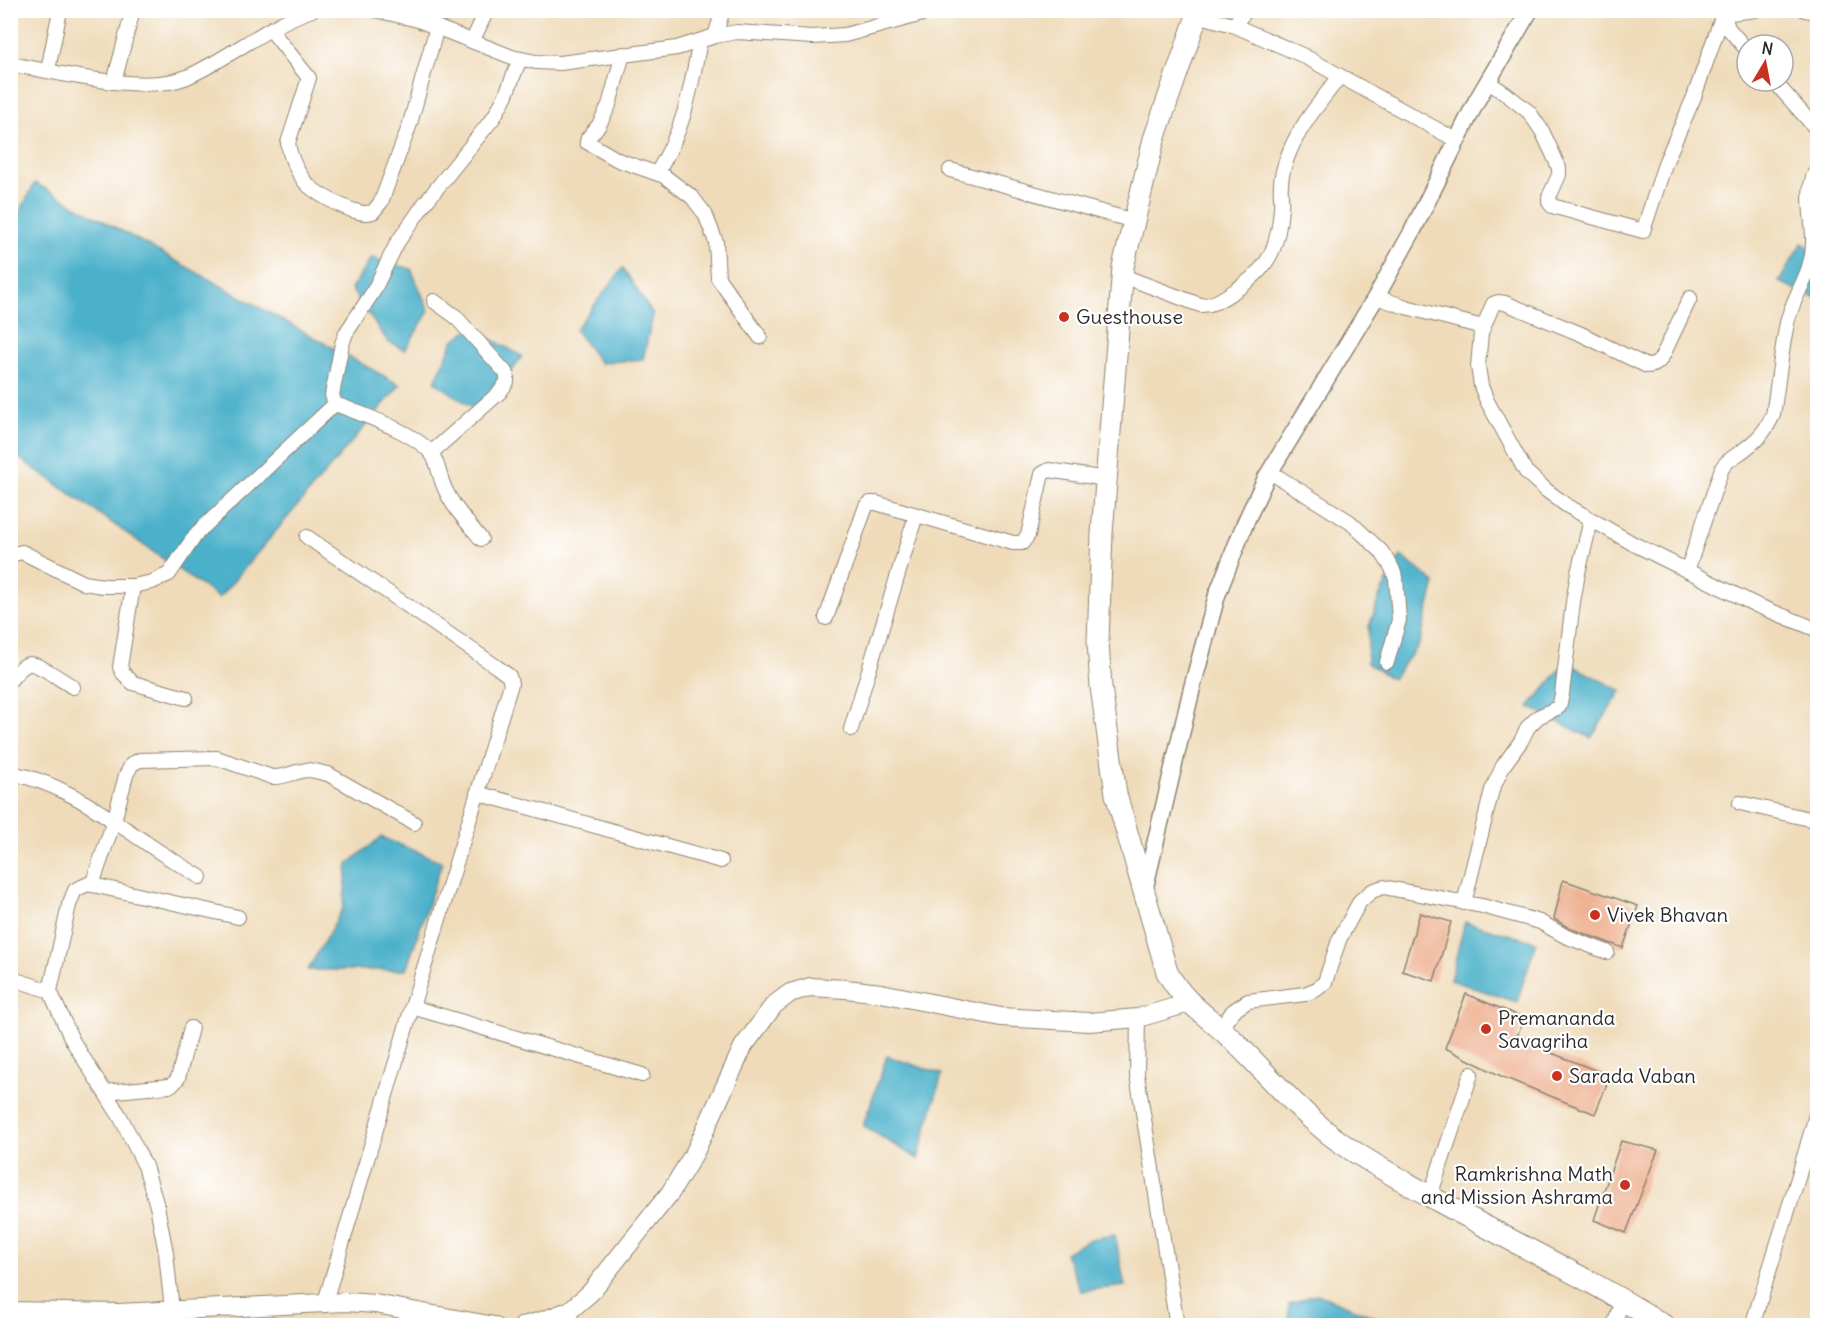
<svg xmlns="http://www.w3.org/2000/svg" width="1828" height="1336" viewBox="0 0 1828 1336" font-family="Delius,sans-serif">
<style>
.water{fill:#4bb1ca;stroke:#3b6e7a;stroke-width:1.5}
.building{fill:#eeb090}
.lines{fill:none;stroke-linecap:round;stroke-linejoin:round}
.minor-casing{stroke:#8d8372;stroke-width:16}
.tertiary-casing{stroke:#8d8372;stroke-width:19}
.secondary-casing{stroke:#8d8372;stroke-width:20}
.primary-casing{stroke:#8d8372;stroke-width:23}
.minor{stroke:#fff;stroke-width:14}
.tertiary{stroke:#fff;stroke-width:16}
.secondary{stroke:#fff;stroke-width:18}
.primary{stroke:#fff;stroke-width:21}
.poi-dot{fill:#c8321e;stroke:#fff;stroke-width:2}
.labels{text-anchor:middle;stroke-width:4.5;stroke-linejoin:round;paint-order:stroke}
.poi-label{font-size:20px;fill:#2b2b2b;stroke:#fff;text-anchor:start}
</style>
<rect width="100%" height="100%" fill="#fff"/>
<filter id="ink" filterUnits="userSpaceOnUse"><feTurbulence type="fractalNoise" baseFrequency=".0167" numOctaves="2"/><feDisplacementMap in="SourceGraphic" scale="12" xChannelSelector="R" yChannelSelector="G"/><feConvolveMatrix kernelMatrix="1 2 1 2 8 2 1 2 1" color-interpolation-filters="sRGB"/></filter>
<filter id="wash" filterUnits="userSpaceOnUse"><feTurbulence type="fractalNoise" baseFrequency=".008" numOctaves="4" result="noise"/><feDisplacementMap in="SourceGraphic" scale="24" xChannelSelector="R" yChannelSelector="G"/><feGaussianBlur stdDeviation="1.35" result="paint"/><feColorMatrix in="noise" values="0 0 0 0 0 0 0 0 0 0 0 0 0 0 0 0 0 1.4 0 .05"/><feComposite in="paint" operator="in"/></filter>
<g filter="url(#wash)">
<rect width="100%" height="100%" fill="#efdbba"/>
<g class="water">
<path d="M 35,183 L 400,385 L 219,598 L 11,452 L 11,229 Z"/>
<path d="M 1802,243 L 1817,252 L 1817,293 L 1815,298 L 1779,282 Z"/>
<path d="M 371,258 L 411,269 L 429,311 L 405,350 L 388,342 L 351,289 Z"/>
<path d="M 623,268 L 653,315 L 643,359 L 600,363 L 575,330 Z"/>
<path d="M 471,328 L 522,356 L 502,386 L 472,407 L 435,382 L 453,341 Z"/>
<path d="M 1401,556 L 1435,583 L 1419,645 L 1392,679 L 1367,663 L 1369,627 L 1380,595 Z"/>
<path d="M 1566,662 L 1621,691 L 1591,738 L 1529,707 Z"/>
<path d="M 381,837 L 442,862 L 406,970 L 308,970 L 343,908 L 348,864 Z"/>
<path d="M 1465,922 L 1536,942 L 1517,1002 L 1450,980 Z"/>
<path d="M 887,1056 L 942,1074 L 918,1159 L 863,1126 Z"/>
<path d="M 1115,1235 L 1125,1286 L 1081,1291 L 1065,1253 L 1090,1239 Z"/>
<path d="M 1317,1294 L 1383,1320 L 1386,1325 L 1289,1325 L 1289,1304 Z"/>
</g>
<g id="blocks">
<g class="building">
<path d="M 1563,880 L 1638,906 L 1623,948 L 1569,928 L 1554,919 Z"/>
<path d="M 1420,913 L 1451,922 L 1434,981 L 1402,971 Z"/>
<path d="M 1466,994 L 1524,1018 L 1516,1039 L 1610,1076 L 1595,1114 L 1503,1077 L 1445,1048 Z"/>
<path d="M 1621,1141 L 1658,1150 L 1626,1233 L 1594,1220 Z"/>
</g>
</g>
</g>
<g filter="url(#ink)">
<use href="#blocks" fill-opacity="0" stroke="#8d8372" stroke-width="1.5"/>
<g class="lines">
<defs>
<g id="minor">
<path d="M 375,10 L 418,20 L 512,57 L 536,62 L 560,63 L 677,48 L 715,36 L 737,32 L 812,37 L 845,35 L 937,10"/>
<path d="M 1805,10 L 1818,12"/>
<path d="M 1723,13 L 1728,28 L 1747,50"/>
<path d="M 1197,15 L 1233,25 L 1302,55 L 1456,140"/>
<path d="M 1233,25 L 1247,10"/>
<path d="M 271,30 L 309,78 L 288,143 C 290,158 296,170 305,182 C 314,193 345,209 359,212 C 364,214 368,213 373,212 L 381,202 L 409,127 L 437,27"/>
<path d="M 715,36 L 723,10"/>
<path d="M 473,40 L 487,10"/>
<path d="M 623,54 L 609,105 L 599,125 L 588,138 L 587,142 L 618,160 L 664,176 L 692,197 L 705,214 L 716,242 L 718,278 L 760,337"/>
<path d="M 10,64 C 56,72 144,95 187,77 C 230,58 267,25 312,10"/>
<path d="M 48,70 L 60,10"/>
<path d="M 1774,81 L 1818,131"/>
<path d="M 114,82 L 133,10"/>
<path d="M 1488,82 L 1506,94 L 1529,112 L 1542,131 L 1552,152 L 1559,168 L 1559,175 L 1549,197 L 1549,202 L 1552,206 L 1643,231 L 1666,161 L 1694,97 L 1723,14 L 1755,10"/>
<path d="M 950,170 L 1134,221"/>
<path d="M 657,173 C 685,128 690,91 700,41"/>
<path d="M 1123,276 L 1200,305 C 1213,306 1223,298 1233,292 C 1269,269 1278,249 1281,208 C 1282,200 1280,192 1281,184 C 1281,174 1285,163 1289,153 C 1300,125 1322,100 1340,76"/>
<path d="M 1376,297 L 1406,307 L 1479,326 L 1481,333 L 1478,366 L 1481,386 L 1487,401 L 1526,472 L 1546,490 L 1566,505 L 1632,543 L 1756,605 L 1818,630"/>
<path d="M 1481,333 L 1493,304 L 1498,302 L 1505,303 L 1581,334 L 1647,366 C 1656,366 1659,362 1663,355 L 1690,298"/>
<path d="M 431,453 L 500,392 L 507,382 L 507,374 L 455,316 L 434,301"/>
<path d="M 1270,472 L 1350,522 L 1381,551 L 1392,568 L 1396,579 L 1399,620 L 1387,662"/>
<path d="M 307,537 L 497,667 L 509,676 L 511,684 L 412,1007 L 325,1302"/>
<path d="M 481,539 C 469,524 454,509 446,491 C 440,480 439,466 433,456 C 420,434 359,413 335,404 L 332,395 L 342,344 L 346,333 L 373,292 L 397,243 L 425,203 L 494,117 L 505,97 L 520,59"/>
<path d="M 10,555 L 22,552 L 84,583 L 103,586 L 133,586 L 152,582 L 169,574 L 197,533 L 335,404"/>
<path d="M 1687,571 L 1722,468 C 1727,460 1734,457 1741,452 C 1757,440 1765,433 1773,415 C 1778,384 1781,353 1787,323 C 1793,295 1813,273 1813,244 C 1814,218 1803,190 1818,167"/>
<path d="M 133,586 L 120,667 L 123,673 L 133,683 L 186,698"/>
<path d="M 826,618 L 866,506 L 870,503 L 876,503 L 1013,543 L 1022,543 L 1028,535 L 1042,474 L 1049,470 L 1106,479"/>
<path d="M 10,680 C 15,675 22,665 29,664 C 39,663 64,682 73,687"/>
<path d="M 851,729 L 916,515"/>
<path d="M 10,773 C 61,782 103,814 145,842 C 163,855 181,865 200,877"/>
<path d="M 477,793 L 721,861"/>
<path d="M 1740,803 L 1818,821"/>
<path d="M 92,885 L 114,821 L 126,775 L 132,764 L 140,760 L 217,758 L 272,777 C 285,778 295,771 307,770 C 314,770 322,773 328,774 L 414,823"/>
<path d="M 1464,903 L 1492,790 L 1503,766 L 1521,741 L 1528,727 L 1538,717 L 1559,707 L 1562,694 L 1573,602 L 1578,573 L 1591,520"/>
<path d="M 10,978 L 50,991"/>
<path d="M 412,1007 L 642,1075"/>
<path d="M 1138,1018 L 1137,1075 L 1177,1326"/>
<path d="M 1220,1029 L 1233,1011 L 1248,1001 L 1305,994 L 1317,989 L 1325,982 L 1339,940 L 1360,901 L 1372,891 L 1383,887 L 1482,906 L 1540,922 L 1565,936 L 1607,952"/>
<path d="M 105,1092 L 169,1086 L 174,1083 L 178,1078 L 191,1028"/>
<path d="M 1430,1196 L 1471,1074"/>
<path d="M 172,1310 L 166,1253 L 157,1206 L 145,1166 L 121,1118 L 72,1040 L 50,991 L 69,905 L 75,890 L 88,884 L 238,917"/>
<path d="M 569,1311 L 572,1326"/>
<path d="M 1614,1326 L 1622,1299"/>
<path d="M 1752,1326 L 1798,1178 L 1818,1108"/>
</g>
<path id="tertiary" d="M 1144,891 L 1192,688 L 1217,595 L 1246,521 L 1266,478 L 1376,297 L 1412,232 L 1477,100 L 1530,10"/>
<g id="secondary">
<path d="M 10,1311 L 118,1313 L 346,1302 L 375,1304 L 494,1326"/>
<path d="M 523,1326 L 542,1321 L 569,1311 L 590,1293 L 670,1193 L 695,1152 L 743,1047 L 774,1005 L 790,993 L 810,987 L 846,989 L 881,993 L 1001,1017 L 1089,1022 L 1138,1018 L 1189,1003"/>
</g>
<path id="primary" d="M 1199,10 L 1154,139 L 1123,267 L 1102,533 L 1098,642 L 1101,687 L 1116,794 L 1167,972 C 1185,1005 1210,1017 1236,1043 C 1268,1075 1297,1109 1333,1137 C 1362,1159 1395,1176 1426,1194 C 1505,1239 1588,1277 1665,1326"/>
</defs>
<use href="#minor" class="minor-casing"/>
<use href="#tertiary" class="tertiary-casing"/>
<use href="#secondary" class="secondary-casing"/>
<use href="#primary" class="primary-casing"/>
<use href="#minor" class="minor"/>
<use href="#tertiary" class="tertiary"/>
<use href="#secondary" class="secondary"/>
<use href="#primary" class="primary"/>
</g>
</g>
<g class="poi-dot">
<circle cx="1064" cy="317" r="6"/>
<circle cx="1595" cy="915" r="6"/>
<circle cx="1486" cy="1029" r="6"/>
<circle cx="1557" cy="1076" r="6"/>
<circle cx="1625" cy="1185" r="6"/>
</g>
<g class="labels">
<g class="poi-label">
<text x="1076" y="324">Guesthouse</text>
<text x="1607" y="922">Vivek Bhavan</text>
<text x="1498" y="1025">Premananda<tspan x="1498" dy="23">Savagriha</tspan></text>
<text x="1569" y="1083">Sarada Vaban</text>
<text x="1613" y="1181" text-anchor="end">Ramkrishna Math<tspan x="1613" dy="23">and Mission Ashrama</tspan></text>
</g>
</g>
<rect width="1828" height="1336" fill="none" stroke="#fff" stroke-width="36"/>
<g transform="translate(1765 63) rotate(10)"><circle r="28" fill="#ffffff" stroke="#aaaaaa" stroke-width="1.5"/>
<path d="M0-4.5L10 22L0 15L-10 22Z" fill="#c8321e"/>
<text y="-9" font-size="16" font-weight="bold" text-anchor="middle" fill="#2b2b2b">N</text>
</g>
</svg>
